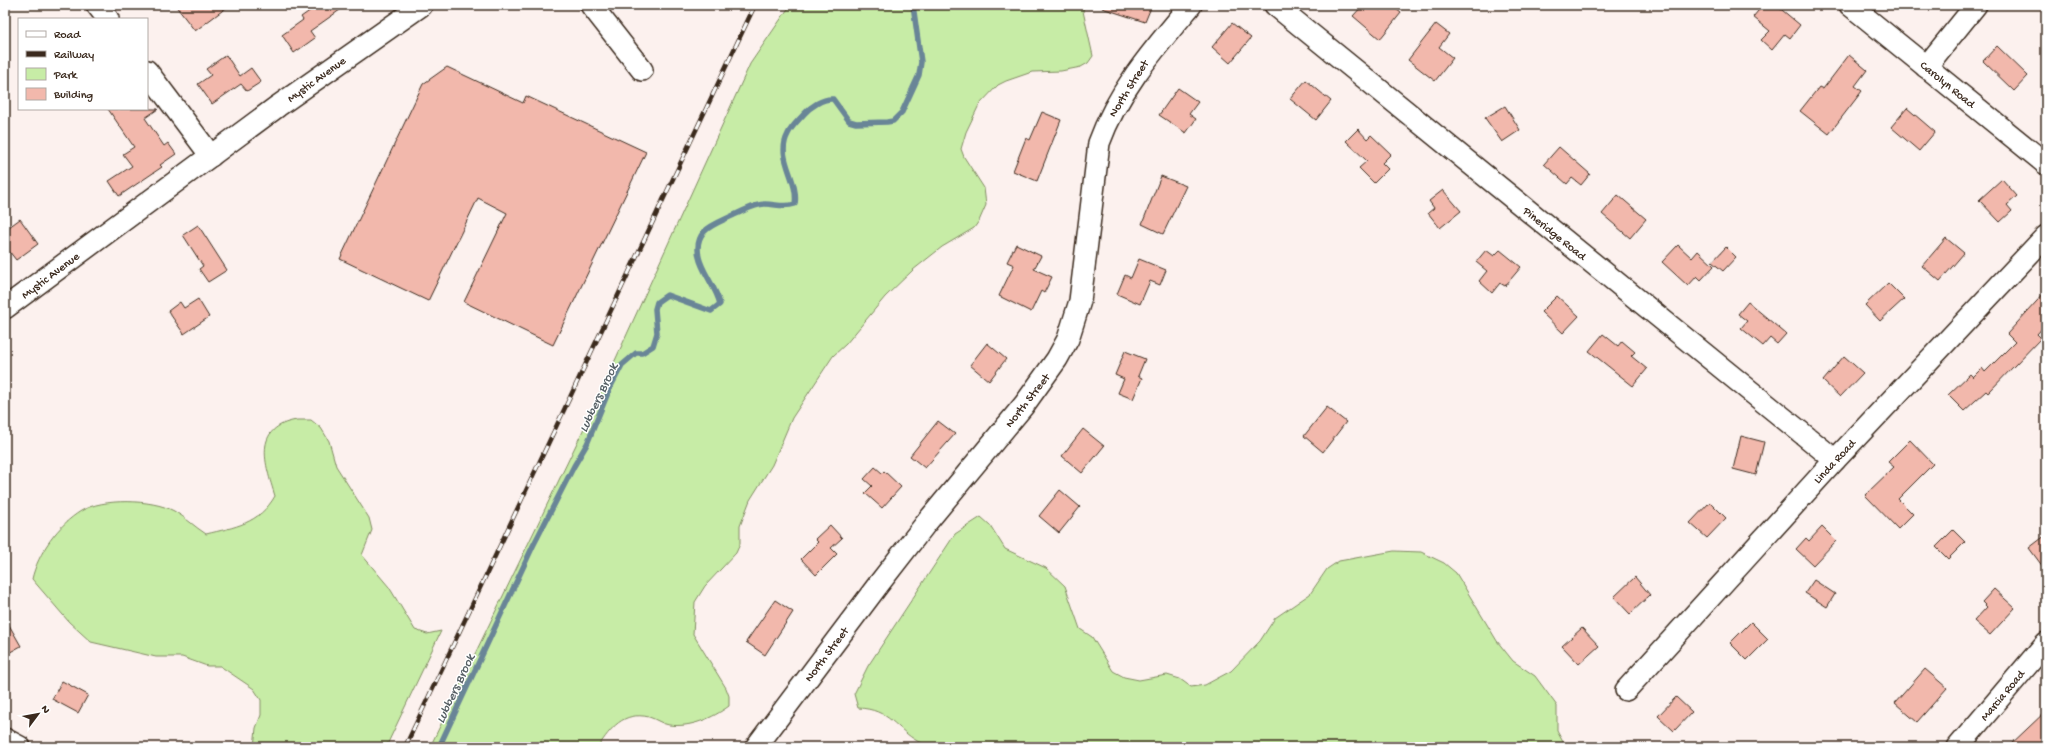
<svg xmlns="http://www.w3.org/2000/svg" width="2051" height="752" viewBox="0 0 2051 752" font-family="'Gochi Hand',sans-serif">
<style>
.green{fill:#c7eca6;stroke:#818b62}
.lines{fill:none;stroke-linecap:round;stroke-linejoin:round}
.stream{stroke:#698597;stroke-width:5.5}
.building{fill:#f2b8ac;stroke:#3b2a1e}
.minor-casing{stroke:#3b2a1e;stroke-width:24}
.minor{stroke:#fff;stroke-width:21}
.rail-casing{stroke:#3b2a1e;stroke-width:4.5}
.rail{stroke:#fff;stroke-width:3;stroke-dasharray:9;stroke-linecap:butt}
.labels{text-anchor:middle;stroke-width:3;stroke-linejoin:round;paint-order:stroke}
.street-label{font-size:12px;fill:#3b2a1e;stroke:#fff}
.water-label{font-size:13px;font-style:italic;fill:#565f64;stroke:#fff}
</style>
<rect width="100%" height="100%" fill="#fcf1ee"/>
<filter id="ink" filterUnits="userSpaceOnUse"><feTurbulence type="fractalNoise" baseFrequency=".025" numOctaves="2"/><feDisplacementMap in="SourceGraphic" scale="8" xChannelSelector="R" yChannelSelector="G"/><feConvolveMatrix kernelMatrix="1 2 1 2 8 2 1 2 1" color-interpolation-filters="sRGB"/></filter>
<g filter="url(#ink)">
<g class="green">
<path d="M 793,5 L 1084,5 L 1083,11 L 1093,56 L 1088,63 L 1081,67 L 1061,71 L 1032,72 L 1006,81 L 998,85 L 979,105 L 966,132 L 961,149 L 964,157 L 984,188 L 986,205 L 979,221 L 974,228 L 942,247 L 913,270 L 885,297 L 846,344 L 833,356 L 792,418 L 772,465 L 750,500 L 740,526 L 740,544 L 736,553 L 705,586 L 695,602 L 693,634 L 726,688 L 729,696 L 729,706 C 713,718 690,728 669,725 C 662,724 656,719 649,717 C 623,711 611,728 598,747 L 430,747 L 587,422 L 750,64 L 787,10 Z"/>
<path d="M 297,420 L 311,420 L 321,428 L 329,441 L 336,466 L 369,518 L 372,530 L 362,555 L 389,587 L 415,630 L 427,634 L 441,631 L 386,747 L 254,747 L 256,728 L 261,715 L 261,700 L 254,689 L 220,666 L 207,666 L 182,657 L 156,657 L 91,642 L 69,622 L 32,579 C 38,553 58,525 81,511 C 102,498 152,499 174,511 C 185,517 195,527 206,534 C 235,527 259,524 275,496 C 265,464 252,427 297,420 Z"/>
<path d="M 981,517 L 990,525 L 1005,549 L 1046,568 L 1065,586 L 1080,629 L 1092,637 L 1113,671 L 1124,677 L 1139,680 L 1167,675 L 1180,679 L 1191,687 L 1205,685 L 1231,671 L 1260,641 L 1275,618 L 1310,594 L 1327,569 L 1339,561 L 1394,551 L 1421,552 L 1444,563 L 1456,573 L 1497,641 L 1513,661 L 1535,676 L 1557,706 L 1557,731 L 1563,742 L 1571,747 L 940,747 C 934,746 925,745 919,742 C 895,729 890,709 858,708 L 854,694 L 868,666 L 955,534 Z"/>
</g>
<g class="lines">
<path class="stream" d="M 439,747 L 533,546 L 574,466 L 587,444 L 610,388 L 622,365 L 636,353 L 642,353 L 653,346 L 657,333 L 655,309 L 657,302 L 667,295 L 711,311 L 720,304 C 716,287 702,272 699,257 C 693,229 714,225 734,215 C 744,211 754,204 765,204 C 776,204 784,208 795,204 C 799,179 775,158 788,134 C 791,127 799,120 804,114 C 810,107 823,98 833,99 L 849,121 L 856,123 L 887,122 L 893,121 L 902,112 L 919,75 L 921,62 L 913,5"/>
</g>
<g class="building">
<path d="M 175,5 L 230,5 L 195,31 Z"/>
<path d="M 318,5 L 347,5 L 310,31 L 315,38 L 294,53 L 282,35 L 303,20 L 301,17 Z"/>
<path d="M 1103,5 L 1152,5 L 1145,22 L 1102,8 Z"/>
<path d="M 1363,5 L 1391,5 L 1401,13 L 1380,39 L 1353,16 Z"/>
<path d="M 1763,5 L 1776,5 L 1800,25 L 1790,38 L 1785,34 L 1772,50 L 1761,40 L 1770,31 L 1753,17 Z"/>
<path d="M 1232,23 L 1251,38 L 1230,63 L 1212,47 Z"/>
<path d="M 1436,24 L 1449,34 L 1439,47 L 1453,58 L 1435,81 L 1408,60 Z"/>
<path d="M 1997,46 L 2028,76 L 2014,91 L 1983,61 Z"/>
<path d="M 226,55 L 240,76 L 251,68 L 261,82 L 247,91 L 241,84 L 212,104 L 198,84 L 211,75 L 206,69 Z"/>
<path d="M 1849,55 L 1867,70 L 1855,86 L 1862,91 L 1829,134 L 1800,111 L 1819,87 L 1823,89 Z"/>
<path d="M 447,67 L 523,103 L 526,96 L 646,152 L 553,345 L 464,302 L 507,213 L 478,198 L 428,301 L 340,259 L 423,84 Z"/>
<path d="M 1306,80 L 1331,101 L 1316,120 L 1290,99 Z"/>
<path d="M 1178,88 L 1198,102 L 1189,114 L 1196,119 L 1186,133 L 1159,115 Z"/>
<path d="M 1505,106 L 1520,130 L 1502,142 L 1485,118 Z"/>
<path d="M 1907,108 L 1935,132 L 1919,151 L 1891,127 Z"/>
<path d="M 108,109 L 158,109 L 145,118 L 164,146 L 168,143 L 176,154 L 160,165 L 162,167 L 119,196 L 109,181 L 132,166 L 123,154 L 134,147 Z"/>
<path d="M 1042,112 L 1061,120 L 1037,181 L 1013,171 L 1026,138 L 1030,140 Z"/>
<path d="M 1358,129 L 1367,139 L 1371,135 L 1391,154 L 1382,163 L 1388,169 L 1374,183 L 1359,168 L 1367,161 L 1346,141 Z"/>
<path d="M 1559,147 L 1590,174 L 1581,185 L 1572,178 L 1567,184 L 1544,164 Z"/>
<path d="M 1161,176 L 1186,186 L 1163,234 L 1142,224 Z"/>
<path d="M 2002,179 L 2017,196 L 2007,205 L 2012,211 L 2000,222 L 1979,200 Z"/>
<path d="M 1443,190 L 1461,211 L 1440,228 L 1428,213 L 1434,208 L 1429,201 Z"/>
<path d="M 1618,195 L 1646,219 L 1630,238 L 1602,214 Z"/>
<path d="M 20,219 L 38,244 L 16,260 L 5,246 L 5,230 Z"/>
<path d="M 198,225 L 227,270 L 208,282 L 199,269 L 203,266 L 183,235 Z"/>
<path d="M 1946,238 L 1964,253 L 1940,281 L 1922,266 Z"/>
<path d="M 1016,244 L 1041,256 L 1034,269 L 1052,277 L 1044,293 L 1041,291 L 1031,312 L 999,296 L 1014,265 L 1007,262 Z"/>
<path d="M 1678,245 L 1692,258 L 1698,251 L 1714,266 L 1701,280 L 1697,276 L 1688,286 L 1662,262 Z"/>
<path d="M 1726,247 L 1736,257 L 1723,271 L 1712,262 Z"/>
<path d="M 1486,250 L 1494,256 L 1500,250 L 1521,267 L 1505,286 L 1500,283 L 1492,293 L 1479,281 L 1487,271 L 1476,262 Z"/>
<path d="M 1139,259 L 1166,270 L 1160,285 L 1150,281 L 1140,304 L 1117,294 L 1125,275 L 1131,278 Z"/>
<path d="M 1888,283 L 1904,299 L 1880,321 L 1865,305 Z"/>
<path d="M 2046,291 L 2046,324 L 2037,334 L 2041,338 L 1988,393 L 1986,391 L 1964,411 L 1948,395 L 1970,374 L 1973,377 L 1982,368 L 1985,372 L 2015,342 L 2007,334 Z"/>
<path d="M 1557,296 L 1579,316 L 1563,333 L 1541,312 Z"/>
<path d="M 198,299 L 209,317 L 184,334 L 168,311 L 180,302 L 184,308 Z"/>
<path d="M 1748,302 L 1786,334 L 1777,344 L 1770,338 L 1763,346 L 1741,328 L 1747,321 L 1738,314 Z"/>
<path d="M 1603,334 L 1618,346 L 1622,341 L 1635,352 L 1631,356 L 1647,369 L 1633,386 L 1589,351 Z"/>
<path d="M 987,343 L 1006,359 L 989,381 L 970,365 Z"/>
<path d="M 1125,351 L 1145,359 L 1138,376 L 1142,378 L 1133,399 L 1118,393 L 1124,379 L 1115,375 Z"/>
<path d="M 1844,356 L 1863,373 L 1840,397 L 1823,381 Z"/>
<path d="M 1327,407 L 1346,422 L 1323,452 L 1304,436 Z"/>
<path d="M 938,421 L 955,434 L 925,468 L 910,456 Z"/>
<path d="M 1083,429 L 1104,446 L 1082,473 L 1062,456 Z"/>
<path d="M 1741,436 L 1764,442 L 1756,475 L 1733,469 Z"/>
<path d="M 1910,440 L 1933,464 L 1898,499 L 1913,514 L 1898,529 L 1865,495 L 1894,467 L 1888,462 Z"/>
<path d="M 875,467 L 882,473 L 884,471 L 901,487 L 882,508 L 865,493 L 872,486 L 864,479 Z"/>
<path d="M 1060,490 L 1080,507 L 1059,533 L 1039,516 Z"/>
<path d="M 1710,502 L 1726,518 L 1707,538 L 1690,523 Z"/>
<path d="M 830,525 L 842,538 L 831,548 L 837,554 L 816,575 L 801,559 L 818,542 L 815,539 Z"/>
<path d="M 1822,527 L 1836,541 L 1813,565 L 1796,549 L 1806,538 L 1809,541 Z"/>
<path d="M 1953,530 L 1965,542 L 1948,559 L 1936,547 Z"/>
<path d="M 2046,535 L 2046,571 L 2029,548 Z"/>
<path d="M 1635,577 L 1650,595 L 1630,614 L 1614,597 Z"/>
<path d="M 1814,580 L 1835,594 L 1827,607 L 1805,593 Z"/>
<path d="M 1994,589 L 2015,608 L 1990,635 L 1974,621 L 1987,607 L 1982,602 Z"/>
<path d="M 775,600 L 793,612 L 765,655 L 746,642 Z"/>
<path d="M 5,618 L 21,646 L 5,655 Z"/>
<path d="M 1751,622 L 1768,639 L 1747,660 L 1730,643 Z"/>
<path d="M 1582,628 L 1599,646 L 1579,664 L 1562,646 Z"/>
<path d="M 1925,669 L 1947,688 L 1917,722 L 1895,703 Z"/>
<path d="M 62,681 L 88,695 L 78,713 L 52,699 Z"/>
<path d="M 1676,697 L 1692,712 L 1674,731 L 1658,716 Z"/>
<path d="M 2046,711 L 2046,747 L 2008,747 Z"/>
</g>
<g class="lines">
<defs>
<g id="minor">
<path d="M 97,5 L 108,19"/>
<path d="M 591,5 L 642,70"/>
<path d="M 1275,5 L 1835,460"/>
<path d="M 1850,5 L 2046,164"/>
<path d="M 1926,67 L 1976,5"/>
<path d="M 147,71 L 211,156"/>
<path d="M 5,308 L 278,106 L 422,5"/>
<path d="M 1626,690 L 1835,460 L 2046,236"/>
<path d="M 5,739 L 20,747"/>
<path d="M 756,747 L 878,585 L 927,522 L 1024,405 L 1057,359 L 1068,339 L 1080,301 L 1099,143 C 1118,90 1155,48 1191,5"/>
<path d="M 1958,747 L 2046,643"/>
</g>
</defs>
<use href="#minor" class="minor-casing"/>
<use href="#minor" class="minor"/>
<defs>
<path id="rail" d="M 405,747 L 755,5"/>
</defs>
<use href="#rail" class="rail-casing"/>
<use href="#rail" class="rail"/>
</g>
</g>
<g class="labels">
<g class="street-label">
<text transform="translate(316 79) rotate(-36)" y="4">Mystic Avenue</text>
<text transform="translate(1948 84) rotate(39)" y="4">Carolyn Road</text>
<text transform="translate(1128 88) rotate(-58)" y="4">North Street</text>
<text transform="translate(1555 233) rotate(39)" y="4">Pineridge Road</text>
<text transform="translate(50 275) rotate(-37)" y="4">Mystic Avenue</text>
<text transform="translate(1027 400) rotate(-52)" y="4">North Street</text>
<text transform="translate(1834 461) rotate(-47)" y="4">Linda Road</text>
<text transform="translate(826 654) rotate(-53)" y="4">North Street</text>
<text transform="translate(2002 695) rotate(-50)" y="4">Marcia Road</text>
</g>
<g class="water-label">
<text transform="translate(597 397) rotate(-65)" y="5">Lubbers Brook</text>
<text transform="translate(454 688) rotate(-65)" y="5">Lubbers Brook</text>
</g>
</g>
<rect width="2051" height="752" fill="none" stroke="#fff" stroke-width="20"/>
<rect x="10" y="10" width="2031" height="732" fill="none" stroke="#3b2a1e" stroke-width="1.5" filter="url(#ink)"/>
<rect x="18" y="18" width="130" height="92" fill="#ffffff" stroke="#b1aaa5"/>
<rect x="26" y="31" width="20" height="6" fill="#ffffff" stroke="#b1aaa5"/>
<text x="54" y="38" font-size="12" fill="#3b2a1e">Road</text>
<rect x="26" y="51" width="20" height="6" fill="#3b2a1e" stroke="#b1aaa5"/>
<text x="54" y="58" font-size="12" fill="#3b2a1e">Railway</text>
<rect x="26" y="68" width="20" height="12" fill="#c7eca6" stroke="#b1aaa5"/>
<text x="54" y="78" font-size="12" fill="#3b2a1e">Park</text>
<rect x="26" y="88" width="20" height="12" fill="#f2b8ac" stroke="#b1aaa5"/>
<text x="54" y="98" font-size="12" fill="#3b2a1e">Building</text>
<g transform="translate(38 714) rotate(58)" stroke="#ffffff" stroke-width="3" paint-order="stroke">
<path d="M0-3L7 15L0 10L-7 15Z" fill="#3b2a1e"/>
<text y="-6" font-size="11" font-weight="bold" text-anchor="middle" fill="#3b2a1e">N</text>
</g>
</svg>
